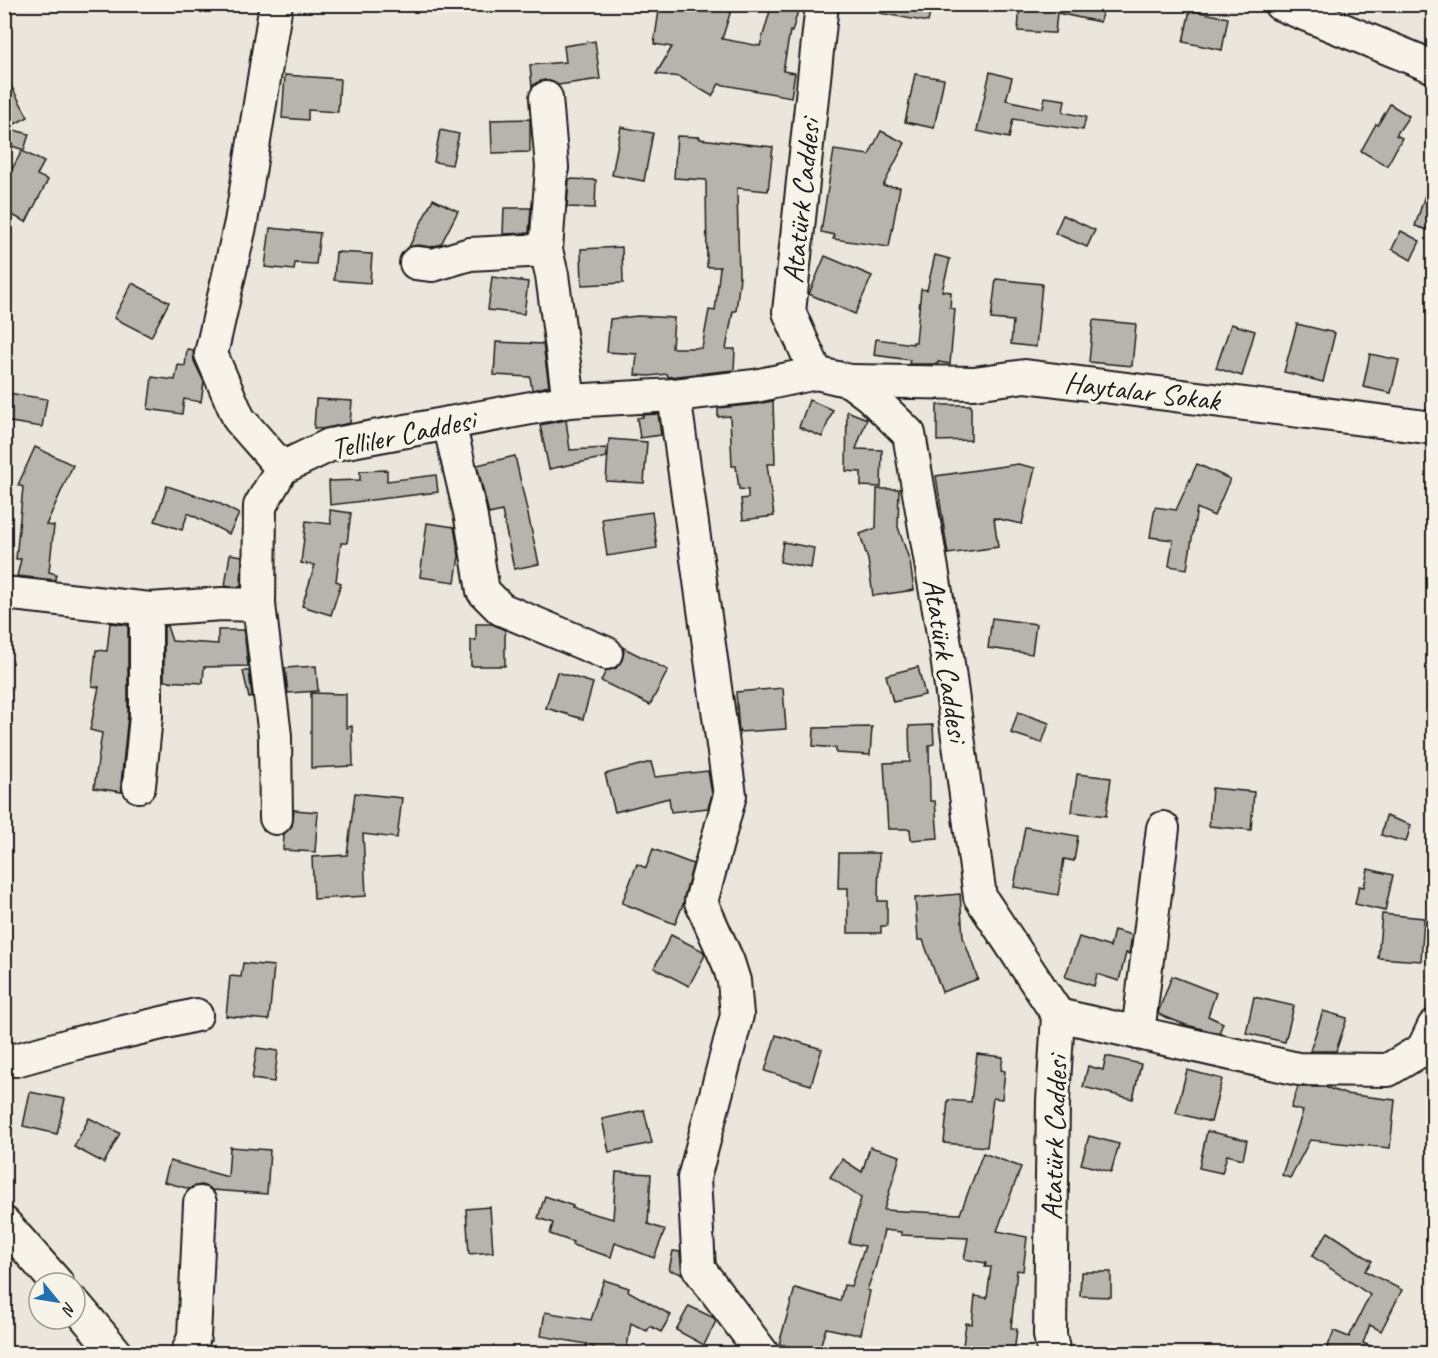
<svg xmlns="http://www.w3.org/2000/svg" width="1438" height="1358" viewBox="0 0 1438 1358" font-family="Caveat,sans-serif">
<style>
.building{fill:#b6b4ac;stroke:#1c1c1c;stroke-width:1.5}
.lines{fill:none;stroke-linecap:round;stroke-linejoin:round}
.minor-casing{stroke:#1c1c1c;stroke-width:36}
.minor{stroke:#f7f3e8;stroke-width:32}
.labels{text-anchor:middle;stroke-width:6;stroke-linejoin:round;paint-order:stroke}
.street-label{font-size:30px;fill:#1c1c1c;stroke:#f7f3e8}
</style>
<rect width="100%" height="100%" fill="#eae6dc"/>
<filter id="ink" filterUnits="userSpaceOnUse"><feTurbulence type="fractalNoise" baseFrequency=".0167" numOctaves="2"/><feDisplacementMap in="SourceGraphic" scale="12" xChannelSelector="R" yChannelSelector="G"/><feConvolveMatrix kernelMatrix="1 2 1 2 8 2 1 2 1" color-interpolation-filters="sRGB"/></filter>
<g filter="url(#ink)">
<g class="building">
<path d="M 660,4 L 733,4 L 722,39 L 760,46 L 772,4 L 800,4 L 792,32 L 790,31 L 783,71 L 795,73 L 791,97 L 719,84 L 712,96 L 680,77 L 656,74 L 672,47 L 654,44 Z"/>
<path d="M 880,4 L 932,4 L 928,22 L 879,13 Z"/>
<path d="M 1020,4 L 1104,4 L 1100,22 L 1057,13 L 1055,33 L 1051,33 L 1018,31 Z"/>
<path d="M 1190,10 L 1228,18 L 1222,50 L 1183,42 Z"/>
<path d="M 595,41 L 600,79 L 558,85 L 553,82 L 544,80 L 536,83 L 532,87 L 530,65 L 566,62 L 564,46 Z"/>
<path d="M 990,72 L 1012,78 L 1006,100 L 1043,108 L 1045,97 L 1065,100 L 1063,112 L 1086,117 L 1083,130 L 1013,119 L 1009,138 L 977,131 Z"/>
<path d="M 4,73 L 28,117 L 11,126 L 4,114 Z"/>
<path d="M 915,74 L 944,79 L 934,128 L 905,122 Z"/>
<path d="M 285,75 L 340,79 L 338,112 L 308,110 L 308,120 L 282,118 Z"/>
<path d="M 1390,104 L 1409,116 L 1396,135 L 1402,138 L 1387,166 L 1361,151 L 1376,124 L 1378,125 Z"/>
<path d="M 530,119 L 530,152 L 492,153 L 491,120 Z"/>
<path d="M 621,127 L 653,133 L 644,181 L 612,175 Z"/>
<path d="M 10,129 L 29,134 L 24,150 L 6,144 Z"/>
<path d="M 440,130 L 459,134 L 452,165 L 434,162 Z"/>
<path d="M 881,131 L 905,143 L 883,186 L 900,187 L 889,247 L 833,239 L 835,235 L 821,232 L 834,150 L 869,155 Z"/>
<path d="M 677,136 L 700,137 L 700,139 L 773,147 L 768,191 L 737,188 L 739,277 L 740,277 L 736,311 L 733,311 L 726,349 L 735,349 L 734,370 L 668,377 L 667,374 L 649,376 L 635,375 L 637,354 L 607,352 L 610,319 L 638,316 L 674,318 L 672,348 L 702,348 L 709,310 L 715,311 L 720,267 L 707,267 L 706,180 L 674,178 Z"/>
<path d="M 22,151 L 44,162 L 37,175 L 48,180 L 26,222 L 4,211 L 4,184 Z"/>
<path d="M 569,179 L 596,180 L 595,208 L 567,207 Z"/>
<path d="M 1430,180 L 1434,181 L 1434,232 L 1415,226 Z"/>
<path d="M 433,199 L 458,211 L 441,244 L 431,247 L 418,245 L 409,247 Z"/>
<path d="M 504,208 L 531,208 L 529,233 L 503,234 Z"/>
<path d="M 1063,215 L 1095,230 L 1087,247 L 1055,233 Z"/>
<path d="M 270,228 L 320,233 L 316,264 L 295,263 L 294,270 L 265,267 Z"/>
<path d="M 1401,231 L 1420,241 L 1411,260 L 1392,249 Z"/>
<path d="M 622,247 L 623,283 L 582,285 L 581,249 Z"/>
<path d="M 336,252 L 372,254 L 370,283 L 334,280 Z"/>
<path d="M 935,255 L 950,259 L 942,291 L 951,292 L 950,308 L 955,309 L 950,364 L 938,362 L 938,364 L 909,364 L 910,360 L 874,355 L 876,339 L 913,344 L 913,342 L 916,342 L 921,289 L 927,290 Z"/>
<path d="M 825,256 L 872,276 L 855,314 L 809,294 Z"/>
<path d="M 492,277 L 528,282 L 524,314 L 488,310 Z"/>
<path d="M 996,279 L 1042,284 L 1036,347 L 1011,344 L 1013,321 L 991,319 Z"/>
<path d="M 132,283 L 169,302 L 151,337 L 114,318 Z"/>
<path d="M 1093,320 L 1136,324 L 1132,366 L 1089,362 Z"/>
<path d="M 1231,324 L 1255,331 L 1242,376 L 1216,368 Z"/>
<path d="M 1297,324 L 1335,333 L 1323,382 L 1284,372 Z"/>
<path d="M 496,342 L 543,344 L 549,386 L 532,390 L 530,377 L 494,375 Z"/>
<path d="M 187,349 L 193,350 L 194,361 L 204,382 L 201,402 L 184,399 L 182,414 L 148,409 L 152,377 L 175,380 L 178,365 L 185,366 Z"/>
<path d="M 1370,354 L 1399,360 L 1391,393 L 1363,387 Z"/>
<path d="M 8,393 L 47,399 L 42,427 L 4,421 Z"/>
<path d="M 316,399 L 352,401 L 350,423 L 322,429 L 314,428 Z"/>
<path d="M 809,400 L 833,410 L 822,437 L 799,427 Z"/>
<path d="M 773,401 L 775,464 L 767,464 L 774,516 L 743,520 L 741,499 L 748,498 L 748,490 L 739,489 L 736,466 L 732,466 L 730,416 L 718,417 L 718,408 L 757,404 Z"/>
<path d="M 937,405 L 971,405 L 971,440 L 937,441 Z"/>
<path d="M 847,411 L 867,419 L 856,449 L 882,450 L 881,487 L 861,486 L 861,472 L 846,471 Z"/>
<path d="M 658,414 L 661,435 L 640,438 L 637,418 L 643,417 L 642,415 Z"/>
<path d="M 566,420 L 570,450 L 606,448 L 607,457 L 549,469 L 540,425 Z"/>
<path d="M 609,439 L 647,442 L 644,483 L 606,481 Z"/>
<path d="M 35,447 L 73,465 L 46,525 L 54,526 L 49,572 L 56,574 L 55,580 L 17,576 L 21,559 L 16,559 L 23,487 L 18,485 Z"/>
<path d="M 515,456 L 539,564 L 514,569 L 502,511 L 489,514 L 477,465 Z"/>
<path d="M 1018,464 L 1035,468 L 1022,524 L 994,518 L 998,547 L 948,554 L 936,476 Z"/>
<path d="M 1197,464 L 1230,479 L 1214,516 L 1197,508 L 1187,569 L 1169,566 L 1173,540 L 1150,537 L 1155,507 L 1176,510 Z"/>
<path d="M 387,470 L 387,481 L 436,475 L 438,492 L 330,505 L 329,481 L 360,480 L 360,471 Z"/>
<path d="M 167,486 L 213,501 L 213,500 L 239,514 L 229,534 L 188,513 L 182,530 L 155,521 Z"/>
<path d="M 877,489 L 899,489 L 898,527 L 910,562 L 914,590 L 873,596 L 868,560 L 860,534 L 876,528 Z"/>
<path d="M 330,510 L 351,513 L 347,543 L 341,543 L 336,581 L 341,583 L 331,615 L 302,606 L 315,565 L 301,563 L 306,521 L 331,524 Z"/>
<path d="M 652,512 L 657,548 L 607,556 L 602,519 Z"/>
<path d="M 427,523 L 454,527 L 459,556 L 455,582 L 420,577 Z"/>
<path d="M 783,542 L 814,548 L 811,568 L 780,562 Z"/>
<path d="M 230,554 L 242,556 L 241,587 L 225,586 Z"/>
<path d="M 992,618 L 1036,624 L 1032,654 L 988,648 Z"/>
<path d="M 110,623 L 128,625 L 128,715 L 121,784 L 122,792 L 94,788 L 102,733 L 90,730 L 99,687 L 92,686 L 96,650 L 107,651 Z"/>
<path d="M 476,624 L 492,624 L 505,630 L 505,666 L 471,666 L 471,640 L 476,640 Z"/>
<path d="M 164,626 L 167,626 L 172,641 L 218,644 L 218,630 L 244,630 L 248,666 L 204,667 L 203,683 L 164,681 Z"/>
<path d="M 622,647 L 668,670 L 650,705 L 601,681 L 606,671 L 616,668 L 622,660 L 624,651 Z"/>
<path d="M 316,666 L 318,691 L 288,693 L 285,668 Z"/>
<path d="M 918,667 L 925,695 L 893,702 L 886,675 Z"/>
<path d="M 243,671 L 249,671 L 252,697 L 249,698 Z"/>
<path d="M 557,672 L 593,683 L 583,719 L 546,708 Z"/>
<path d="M 783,688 L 786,729 L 739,732 L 736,692 Z"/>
<path d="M 311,693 L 346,694 L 346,728 L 352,726 L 353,766 L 311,768 Z"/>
<path d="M 1018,712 L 1049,723 L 1042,743 L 1011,733 Z"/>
<path d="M 933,725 L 934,744 L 929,745 L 930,801 L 935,801 L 938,838 L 911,840 L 910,829 L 888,829 L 884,763 L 910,762 L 909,726 Z"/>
<path d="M 872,727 L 870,755 L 836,753 L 836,748 L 813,746 L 814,728 Z"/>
<path d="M 651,762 L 655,777 L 708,771 L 712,794 L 708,808 L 671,812 L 669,798 L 615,812 L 605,774 Z"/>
<path d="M 1077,774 L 1111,778 L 1106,816 L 1072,812 Z"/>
<path d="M 1212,788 L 1254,792 L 1251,830 L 1209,826 Z"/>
<path d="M 355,793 L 402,798 L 397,838 L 363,834 L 366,896 L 314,899 L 312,857 L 347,855 Z"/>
<path d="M 294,810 L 318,812 L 315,852 L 283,850 L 284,834 L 292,826 Z"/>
<path d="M 1386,816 L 1411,825 L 1406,842 L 1381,835 Z"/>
<path d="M 1025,827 L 1078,836 L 1074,861 L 1064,859 L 1058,895 L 1014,887 Z"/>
<path d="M 653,849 L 693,864 L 684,897 L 684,902 L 675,924 L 622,903 L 637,864 L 646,868 Z"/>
<path d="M 839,853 L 879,853 L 878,901 L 887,901 L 887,926 L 881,926 L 881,933 L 848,933 L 848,888 L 838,888 Z"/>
<path d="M 1368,869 L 1393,875 L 1385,911 L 1355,904 L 1359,886 L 1364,887 Z"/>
<path d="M 960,894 L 963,937 L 978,979 L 942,992 L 923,940 L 918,940 L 915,898 Z"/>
<path d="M 1382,914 L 1424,918 L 1421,961 L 1378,958 Z"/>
<path d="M 1114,930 L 1132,935 L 1129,954 L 1126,953 L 1119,981 L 1097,974 L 1094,986 L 1065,977 L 1079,937 L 1110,947 Z"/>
<path d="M 671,935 L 703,951 L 705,955 L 689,986 L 654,968 Z"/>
<path d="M 243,963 L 274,966 L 269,1020 L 226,1016 L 230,976 L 241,977 Z"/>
<path d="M 1172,976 L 1216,993 L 1208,1016 L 1223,1023 L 1219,1033 L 1186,1025 L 1158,1014 L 1159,1010 Z"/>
<path d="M 1254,997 L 1294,1006 L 1285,1042 L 1246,1033 Z"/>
<path d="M 1323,1011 L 1347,1018 L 1336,1051 L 1310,1051 Z"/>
<path d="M 776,1035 L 822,1049 L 811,1085 L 765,1071 Z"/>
<path d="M 257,1048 L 278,1051 L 274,1082 L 252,1079 Z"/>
<path d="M 977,1054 L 1003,1057 L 1001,1070 L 1005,1071 L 1002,1099 L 993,1098 L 987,1147 L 944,1143 L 948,1100 L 971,1102 Z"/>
<path d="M 1106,1056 L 1141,1064 L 1133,1099 L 1083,1087 L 1088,1066 L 1103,1070 Z"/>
<path d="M 1187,1070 L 1222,1079 L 1211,1122 L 1176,1113 Z"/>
<path d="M 1298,1087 L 1325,1087 L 1345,1094 L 1395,1100 L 1390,1148 L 1310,1140 L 1290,1178 L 1282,1175 L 1303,1111 L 1291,1108 Z"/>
<path d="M 30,1092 L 65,1099 L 57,1134 L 23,1126 Z"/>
<path d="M 644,1110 L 652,1143 L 609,1152 L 602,1119 Z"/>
<path d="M 89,1118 L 120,1133 L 104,1163 L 74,1147 Z"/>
<path d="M 1207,1131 L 1247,1140 L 1243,1159 L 1227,1155 L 1222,1173 L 1199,1168 Z"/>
<path d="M 1089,1136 L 1119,1144 L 1111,1172 L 1081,1164 Z"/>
<path d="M 230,1147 L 270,1150 L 267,1194 L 212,1190 L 209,1188 L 201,1185 L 192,1187 L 190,1189 L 164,1182 L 170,1161 L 228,1177 Z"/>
<path d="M 870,1147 L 900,1156 L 884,1210 L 960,1214 L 983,1153 L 1021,1167 L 997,1231 L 1027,1237 L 1023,1271 L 1017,1270 L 1011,1328 L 1017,1329 L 1014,1353 L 962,1353 L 966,1323 L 972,1324 L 975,1296 L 987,1298 L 991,1267 L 985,1267 L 986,1263 L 964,1259 L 968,1238 L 901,1235 L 901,1232 L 884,1230 L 876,1265 L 867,1290 L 870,1291 L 861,1334 L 854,1334 L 826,1328 L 818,1353 L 779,1344 L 795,1288 L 840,1301 L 844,1285 L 851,1286 L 865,1246 L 849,1243 L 861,1198 L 830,1177 L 842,1159 L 862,1172 Z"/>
<path d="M 616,1172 L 651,1174 L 648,1224 L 665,1230 L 654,1258 L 615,1243 L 611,1257 L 572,1245 L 573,1242 L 550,1234 L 553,1223 L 538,1218 L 545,1196 L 573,1206 L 572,1208 L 613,1219 Z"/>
<path d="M 490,1207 L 493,1252 L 469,1254 L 466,1209 Z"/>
<path d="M 1328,1232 L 1372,1261 L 1365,1271 L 1402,1290 L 1381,1331 L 1370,1325 L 1363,1343 L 1387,1353 L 1325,1353 L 1334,1331 L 1349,1337 L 1370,1295 L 1312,1256 Z"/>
<path d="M 673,1251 L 680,1252 L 682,1274 L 669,1270 Z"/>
<path d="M 1081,1272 L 1111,1272 L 1111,1297 L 1080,1296 Z"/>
<path d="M 604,1280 L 629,1288 L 628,1291 L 671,1315 L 661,1332 L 650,1326 L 647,1331 L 631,1323 L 626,1353 L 593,1353 L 594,1347 L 586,1346 L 587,1344 L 541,1336 L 545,1312 L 591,1320 Z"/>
<path d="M 689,1306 L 714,1318 L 716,1321 L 704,1345 L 676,1330 Z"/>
</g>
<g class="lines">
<defs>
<g id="minor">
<path d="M 276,4 L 241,222 L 211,354 L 239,419 L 282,468"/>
<path d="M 822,4 L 789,312 L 816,373 L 850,381 L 870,396 L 909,434 L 947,657 L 980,897 L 1058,1015 L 1053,1101 L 1050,1335 L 1054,1354"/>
<path d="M 1280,4 L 1434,67"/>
<path d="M 546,98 L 552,167 L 546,250 L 552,275 L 569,401"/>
<path d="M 416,263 L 433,265 L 470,254 L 546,250"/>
<path d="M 850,381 L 974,383 L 1025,376 L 1434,428"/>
<path d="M 674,395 L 730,795 L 701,902 L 728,962 L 734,981 L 737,1015 L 694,1178 L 699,1269 L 763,1354"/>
<path d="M 449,423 L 470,512 L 483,591 L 501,609 L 606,653"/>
<path d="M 4,593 L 150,609 L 222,604 L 259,605 L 260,506 L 282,468 L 330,445 L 569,401 L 674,395 L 755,386 L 816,373"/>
<path d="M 259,605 L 275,736 L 276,818"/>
<path d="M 139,786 L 146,716 L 146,609"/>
<path d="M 1058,1015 L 1298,1069 L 1388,1070 L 1423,1049 L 1434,1026"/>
<path d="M 1138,1033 L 1163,828"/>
<path d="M 4,1058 L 16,1060 L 73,1044 L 196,1015"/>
<path d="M 4,1223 L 57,1283"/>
<path d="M 75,1304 L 117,1354"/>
<path d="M 187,1354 L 194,1337 L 200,1203"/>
</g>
</defs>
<use href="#minor" class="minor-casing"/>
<use href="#minor" class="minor"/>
</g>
</g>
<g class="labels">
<g class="street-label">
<text transform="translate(801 201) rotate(-84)" y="10">Atatürk Caddesi</text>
<text transform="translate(1142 391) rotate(7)" y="10">Haytalar Sokak</text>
<text transform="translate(403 434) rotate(-12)" y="10">Telliler Caddesi</text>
<text transform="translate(946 660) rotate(81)" y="10">Atatürk Caddesi</text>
<text transform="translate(1054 1138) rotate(-88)" y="10">Atatürk Caddesi</text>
</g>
</g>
<rect width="1438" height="1358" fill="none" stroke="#f7f3e8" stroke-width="24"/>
<rect x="12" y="12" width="1414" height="1334" fill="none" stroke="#1c1c1c" stroke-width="2" filter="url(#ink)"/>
<g transform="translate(57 1301) rotate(120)"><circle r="28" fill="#f7f3e8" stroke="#9f9d96" stroke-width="1.5"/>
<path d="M0-4.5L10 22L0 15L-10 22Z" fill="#1f6fb2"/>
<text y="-9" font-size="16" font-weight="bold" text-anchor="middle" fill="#1c1c1c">N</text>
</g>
</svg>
